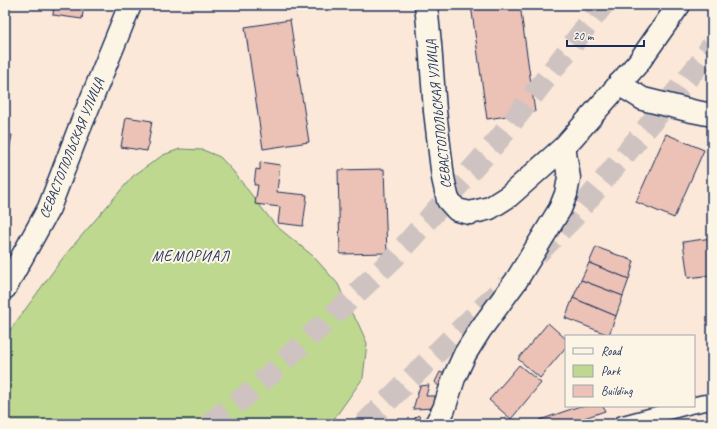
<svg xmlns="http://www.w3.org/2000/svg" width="717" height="429" viewBox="0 0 717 429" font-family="Caveat,sans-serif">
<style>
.green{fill:#bed88f;stroke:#6c8476}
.building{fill:#ebc2b5;stroke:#1b2f5e}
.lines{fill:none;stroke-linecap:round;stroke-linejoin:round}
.primary-tunnel{stroke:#cec3c0;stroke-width:22;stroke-dasharray:22 11;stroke-linecap:butt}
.service-casing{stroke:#1b2f5e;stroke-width:18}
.minor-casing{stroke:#1b2f5e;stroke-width:25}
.tertiary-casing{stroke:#1b2f5e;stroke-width:25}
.service{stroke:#fcf5e5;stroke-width:15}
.minor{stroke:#fcf5e5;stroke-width:22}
.tertiary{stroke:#fcf5e5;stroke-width:22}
.labels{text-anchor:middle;stroke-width:4;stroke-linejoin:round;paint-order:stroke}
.street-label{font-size:14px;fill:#1b2f5e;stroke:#fcf5e5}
.neighbourhood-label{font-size:15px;letter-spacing:1px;fill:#1b2f5e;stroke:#fcf5e5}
</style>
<rect width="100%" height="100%" fill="#fbe8d8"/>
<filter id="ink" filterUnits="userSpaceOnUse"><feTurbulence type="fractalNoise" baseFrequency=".025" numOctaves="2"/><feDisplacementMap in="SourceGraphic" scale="8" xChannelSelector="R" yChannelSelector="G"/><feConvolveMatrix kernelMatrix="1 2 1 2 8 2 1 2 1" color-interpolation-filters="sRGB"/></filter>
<g filter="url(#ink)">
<path class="green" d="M 180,149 L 203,150 L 220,157 L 233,171 L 275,225 L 313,256 L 338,284 L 349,309 L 358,323 L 367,343 L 363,378 L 334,419 L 332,424 L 5,424 L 5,337 L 65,255 L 133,176 L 163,155 Z"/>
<g class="building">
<path d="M 54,5 L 84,5 L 82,19 L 53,15 Z"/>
<path d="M 471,5 L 520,5 L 535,112 L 487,119 Z"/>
<path d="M 290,20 L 309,142 L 263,149 L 245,27 Z"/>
<path d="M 126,117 L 152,121 L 147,151 L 121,147 Z"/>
<path d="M 5,134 L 12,135 L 5,173 Z"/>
<path d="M 666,134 L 704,150 L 674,218 L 636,202 Z"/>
<path d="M 260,162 L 280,165 L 277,192 L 307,195 L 303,226 L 278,223 L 280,207 L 255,204 L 258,185 L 254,185 L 256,169 L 260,170 Z"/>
<path d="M 384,169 L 387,253 L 340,254 L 338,170 Z"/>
<path d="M 712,238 L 712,275 L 688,278 L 683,242 Z"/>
<path d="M 596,247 L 634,261 L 629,279 L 589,263 Z"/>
<path d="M 589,263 L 629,279 L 623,296 L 581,280 Z"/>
<path d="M 581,280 L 623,296 L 616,316 L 573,298 Z"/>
<path d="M 573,298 L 616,316 L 609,335 L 565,318 Z"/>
<path d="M 548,323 L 566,339 L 566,347 L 540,378 L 518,359 Z"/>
<path d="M 519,365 L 541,383 L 511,419 L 489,400 Z"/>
<path d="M 440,372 L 447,375 L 440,388 L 435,382 Z"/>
<path d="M 429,385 L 426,396 L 435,396 L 436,408 L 413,409 L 420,386 Z"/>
<path d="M 580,406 L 603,406 L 605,411 L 567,424 L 541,424 L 540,420 Z"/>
<path d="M 418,415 L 427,424 L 409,424 Z"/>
</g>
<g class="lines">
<g class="primary-tunnel">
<path d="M 537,254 L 572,219 L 701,62 L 712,45"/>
<path d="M 209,424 L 253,390 L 394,258 L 500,138 L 603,5"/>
<path d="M 364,424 L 506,285"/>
</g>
<defs>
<g id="service">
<path d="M 694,405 L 702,403 L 712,402"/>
<path d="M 621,424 L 689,406"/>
</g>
<g id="minor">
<path d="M 619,84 L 643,99 L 692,111 L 712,115"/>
<path d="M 436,424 L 444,409 L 454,378 L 465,354 L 480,330 L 516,281 L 560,209 L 566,194 L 569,178 L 564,147"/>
</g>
<g id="tertiary">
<path d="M 426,5 L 430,44 L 435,111 L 443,178 L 448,200 L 457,210 L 470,213 L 490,208 L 509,196 L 564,147 L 638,63 L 679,5"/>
<path d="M 5,288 L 49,208 L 78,132 L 130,5"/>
</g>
</defs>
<use href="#service" class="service-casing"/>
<use href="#minor" class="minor-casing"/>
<use href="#tertiary" class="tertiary-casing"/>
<use href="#service" class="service"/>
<use href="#minor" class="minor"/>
<use href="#tertiary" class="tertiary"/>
</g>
</g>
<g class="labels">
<g class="street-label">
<text transform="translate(438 114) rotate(-96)" y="5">СЕВАСТОПОЛЬСКАЯ УЛИЦА</text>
<text transform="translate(71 148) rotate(-68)" y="5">СЕВАСТОПОЛЬСКАЯ УЛИЦА</text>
</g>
<g class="neighbourhood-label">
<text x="191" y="261">МЕМОРИАЛ</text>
</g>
</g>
<rect width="717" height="429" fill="none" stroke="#fcf5e5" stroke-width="20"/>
<rect x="10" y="10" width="697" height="409" fill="none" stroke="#1b2f5e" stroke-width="1.5" filter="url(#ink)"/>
<rect x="565" y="335" width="130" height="72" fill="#fcf5e5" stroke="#a2a6af"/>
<rect x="573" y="348" width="20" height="6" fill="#fcf5e5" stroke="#a2a6af"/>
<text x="601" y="355" font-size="12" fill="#1b2f5e">Road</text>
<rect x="573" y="365" width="20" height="12" fill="#bed88f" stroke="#a2a6af"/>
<text x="601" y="375" font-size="12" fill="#1b2f5e">Park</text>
<rect x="573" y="385" width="20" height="12" fill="#ebc2b5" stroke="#a2a6af"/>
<text x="601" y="395" font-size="12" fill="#1b2f5e">Building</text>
<path d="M567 40v6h77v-6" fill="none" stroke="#1b2f5e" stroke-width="2"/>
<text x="573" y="40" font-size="12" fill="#1b2f5e" stroke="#fcf5e5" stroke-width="3" paint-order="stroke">20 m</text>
</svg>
